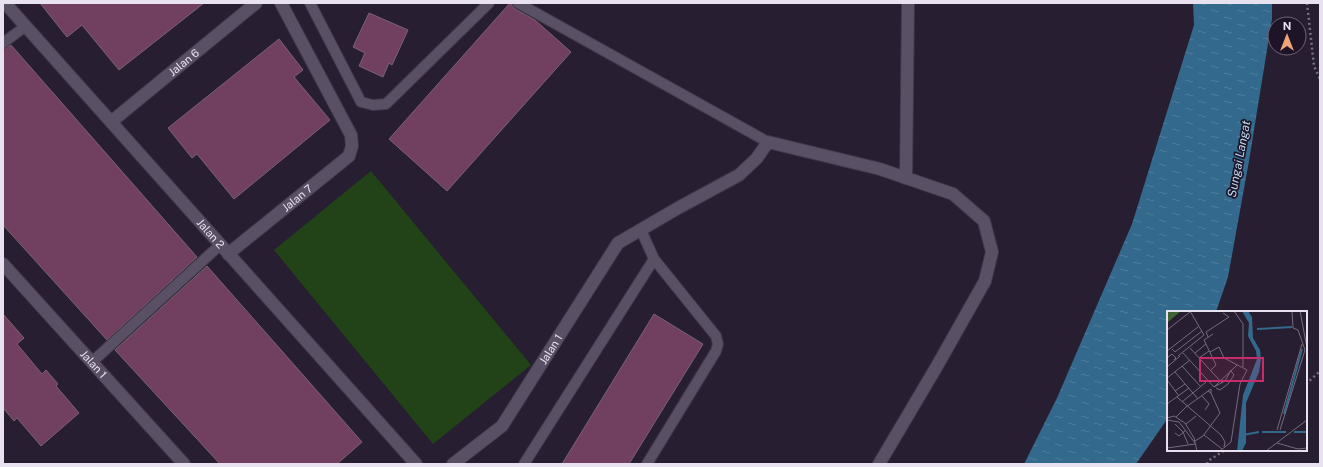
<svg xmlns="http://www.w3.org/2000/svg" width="1323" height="467" viewBox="0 0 1323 467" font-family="'Public Sans',sans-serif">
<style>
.garden{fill:#224218}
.water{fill:url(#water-ripples)}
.building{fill:#714061;stroke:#7a6271}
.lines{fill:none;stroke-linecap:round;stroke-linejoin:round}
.lane-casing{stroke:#403848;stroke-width:12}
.street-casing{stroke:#403848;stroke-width:14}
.path{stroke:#776f80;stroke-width:2.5;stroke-dasharray:2 3;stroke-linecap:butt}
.lane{stroke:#595066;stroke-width:10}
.street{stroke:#595066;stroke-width:12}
.labels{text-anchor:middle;stroke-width:3.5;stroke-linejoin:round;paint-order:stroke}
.street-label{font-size:11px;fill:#e8e2f0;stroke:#1d1527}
.water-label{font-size:12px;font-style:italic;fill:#bddbf2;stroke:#1d1527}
.inset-river{fill:none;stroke:#32698d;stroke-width:2}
.inset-road{fill:none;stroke:#746c7d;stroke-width:1}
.view{fill:#c62c6a;fill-opacity:0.15;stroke:#c62c6a;stroke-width:2}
.inset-edge{fill:none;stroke:#e8e2f0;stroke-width:2}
</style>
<defs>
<pattern id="water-ripples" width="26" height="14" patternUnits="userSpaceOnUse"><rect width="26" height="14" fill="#32698d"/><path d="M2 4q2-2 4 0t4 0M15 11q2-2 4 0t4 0" fill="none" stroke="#507e9d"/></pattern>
</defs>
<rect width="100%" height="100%" fill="#271e31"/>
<path class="garden" d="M 371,171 L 531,365 L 433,444 L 274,250 Z"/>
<path class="water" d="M 1193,3 L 1272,3 L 1272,19 L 1249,161 L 1228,277 L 1216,312 L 1168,312 L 1168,418 L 1136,464 L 1024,464 L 1057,398 L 1132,224 L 1194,25 Z"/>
<g class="building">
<path d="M 40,3 L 204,3 L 119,70 L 82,25 L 67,37 Z"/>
<path d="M 510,3 L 515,9 L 535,20 L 571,52 L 447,191 L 389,139 Z"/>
<path d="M 369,13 L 408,30 L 392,65 L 389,63 L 383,77 L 359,66 L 365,53 L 353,47 Z"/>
<path d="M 279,39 L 303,70 L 294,77 L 330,120 L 234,199 L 197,154 L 192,158 L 168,128 Z"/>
<path d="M 11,45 L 197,257 L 107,340 L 3,225 L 3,49 Z"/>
<path d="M 207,266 L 362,442 L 337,464 L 220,464 L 115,350 Z"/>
<path d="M 3,314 L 24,338 L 17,344 L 42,374 L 46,370 L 58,384 L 56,386 L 79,413 L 41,446 L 17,418 L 14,421 L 3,408 Z"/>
<path d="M 654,314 L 703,344 L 629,464 L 562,464 Z"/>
</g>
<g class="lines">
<defs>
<g id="lane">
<path d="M 310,3 L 361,102 L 373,105 L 386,104 L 489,3"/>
<path d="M 518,3 L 768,142"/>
<path d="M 3,43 L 26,26"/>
<path d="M 92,362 L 220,245"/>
<path d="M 524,464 L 654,259 L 641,230"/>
<path d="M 647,464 L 716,351 L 718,344 L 716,336 L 654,259"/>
</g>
<g id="street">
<path id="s1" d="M 5,3 L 416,464"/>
<path id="s2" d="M 111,122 L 256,3"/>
<path d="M 906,178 L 908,3"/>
<path id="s3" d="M 228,254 L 349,156 L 352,146 L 351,135 L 281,3"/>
<path id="s4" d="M 3,264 L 184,464"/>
<path id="s5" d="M 453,464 L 502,426 L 618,243 L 678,208 L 739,175 L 757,158 L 768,142 L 880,169 L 953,194 L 984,221 L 992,252 L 985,281 L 937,366 L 879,464"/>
</g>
</defs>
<use href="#lane" class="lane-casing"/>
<use href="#street" class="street-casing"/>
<g class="path">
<path d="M 1307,3 L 1314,66 L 1320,79"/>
<path d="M 1306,384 L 1320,371"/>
<path d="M 1207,464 L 1208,461 L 1225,450"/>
</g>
<use href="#lane" class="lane"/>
<use href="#street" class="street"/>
</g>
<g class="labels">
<g class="street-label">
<text dy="4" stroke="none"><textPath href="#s2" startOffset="94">Jalan 6</textPath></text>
<text dy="4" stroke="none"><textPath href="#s3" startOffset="89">Jalan 7</textPath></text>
<text dy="4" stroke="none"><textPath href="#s1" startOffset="309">Jalan 2</textPath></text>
<text dy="4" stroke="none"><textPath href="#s5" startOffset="153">Jalan 1</textPath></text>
<text dy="4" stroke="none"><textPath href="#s4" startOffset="135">Jalan 1</textPath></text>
</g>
<g class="water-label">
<text transform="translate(1239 159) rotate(-79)" y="4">Sungai Langat</text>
</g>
</g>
<g transform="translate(1167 311)">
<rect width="140" height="140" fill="#271e31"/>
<path d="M 0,0 L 14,0 L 0,12 Z" fill="#3f6335"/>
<path d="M 75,0 L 81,0 L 85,6 L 86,27 L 93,39 L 94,48 L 92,61 L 79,92 L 79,132 L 75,140 L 70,140 L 76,84 L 90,48 L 89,40 L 81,25 L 82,12 Z" fill="#32698d"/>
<path class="inset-river" d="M 90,18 L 125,16M 117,103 L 135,38M 95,121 L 119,121M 127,121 L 140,121M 76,124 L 92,121"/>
<path class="inset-road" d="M 67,0 L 76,13 L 76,56M 133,0 L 140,37M 0,19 L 23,1M 41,26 L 39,21 L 62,6 L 56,2M 23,37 L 55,72M 5,38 L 8,41 L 35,20M 0,40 L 31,16M 43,41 L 52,36 L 57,47 L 80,59 L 73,73 L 64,131 L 53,140M 16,42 L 47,76M 28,42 L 39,33M 11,45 L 37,24 L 23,0M 0,47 L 5,43 L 9,47 L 7,49M 32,47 L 42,40M 15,55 L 34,76M 0,56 L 13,45M 44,59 L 49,54 L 37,29 L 46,23M 8,61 L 31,88M 0,67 L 23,49M 0,69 L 12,85M 47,76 L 70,54M 47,76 L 58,70 L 64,59M 49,77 L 53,79 L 61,73 L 67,64 L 64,60M 8,80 L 18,73M 35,85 L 42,93 L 38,99M 10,86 L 54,124 L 58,131 L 57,136M 15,91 L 39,71M 0,93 L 22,77M 19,96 L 44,78 L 44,82M 9,106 L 19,96M 0,107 L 7,105 L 18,112 L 27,127 L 30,140M 0,109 L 12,111 L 28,132M 8,113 L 16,121 L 21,133M 19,113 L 29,105M 110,119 L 135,33M 113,119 L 138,39 L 131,19 L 126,17 L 125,0M 8,122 L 12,125 L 19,119M 37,124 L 55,138M 28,130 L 36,125 L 53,102 L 44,82 L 41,80M 110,132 L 131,138 L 140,137M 0,137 L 28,133M 99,140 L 140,109"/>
<path class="view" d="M 33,47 L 96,47 L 96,70 L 33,70 Z"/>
<rect width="140" height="140" class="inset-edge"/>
</g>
<rect width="1323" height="467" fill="none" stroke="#e8e2f0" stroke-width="8"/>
<g transform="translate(1287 36)"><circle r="19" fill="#1d1527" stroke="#6e6777"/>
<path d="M0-3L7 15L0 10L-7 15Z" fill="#f0a278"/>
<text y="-6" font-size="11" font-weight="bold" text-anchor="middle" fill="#e8e2f0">N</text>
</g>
</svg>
